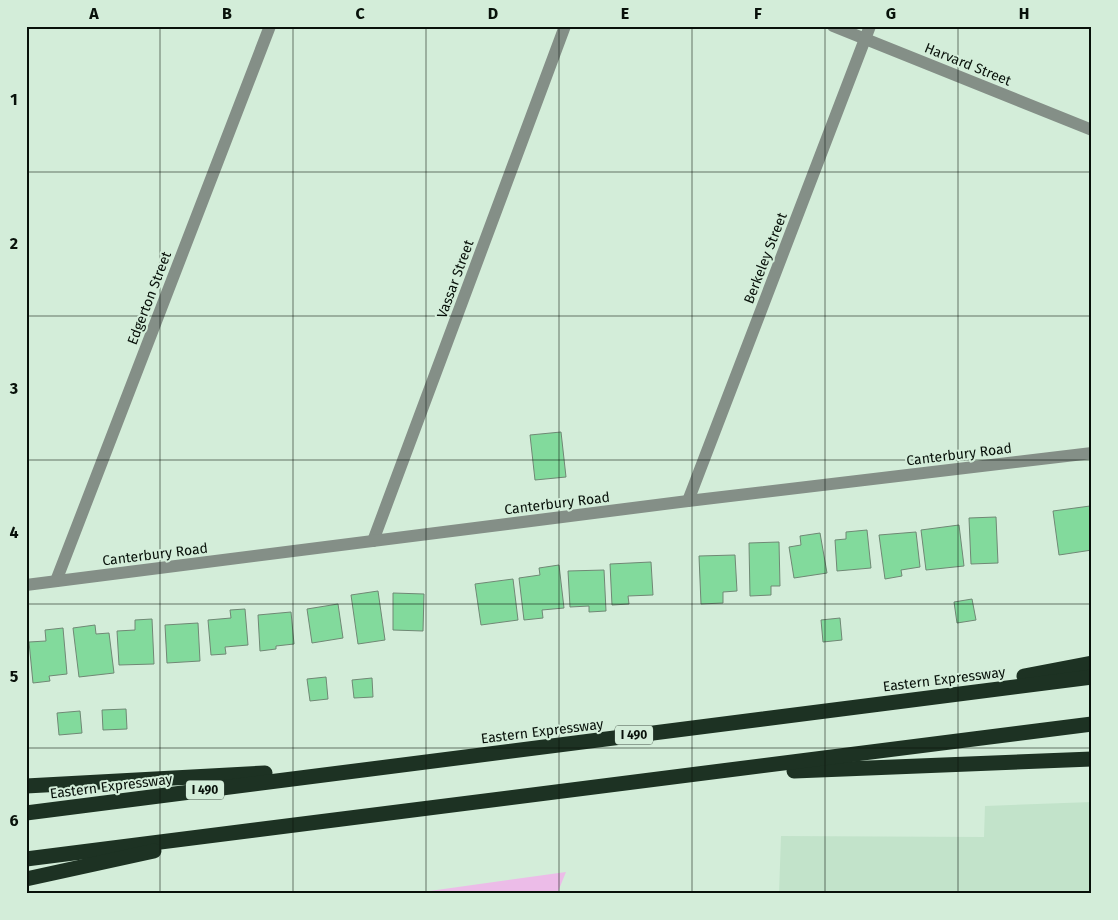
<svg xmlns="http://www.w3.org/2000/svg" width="1118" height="920" viewBox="0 0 1118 920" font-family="'Fira Sans',sans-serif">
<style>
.built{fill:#c2e3ca}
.green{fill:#ecbce8}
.building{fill:#82da9c;stroke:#708875}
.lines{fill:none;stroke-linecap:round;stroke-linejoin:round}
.minor{stroke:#848f87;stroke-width:12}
.motorway{stroke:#1d3223;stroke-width:15}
.grid{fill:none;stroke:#08110a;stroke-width:1;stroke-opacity:0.55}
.labels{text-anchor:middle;stroke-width:4;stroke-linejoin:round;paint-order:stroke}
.shield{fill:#d3edd9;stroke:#455348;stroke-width:1}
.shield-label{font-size:12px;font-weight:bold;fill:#08110a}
.street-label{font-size:14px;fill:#08110a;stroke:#d3edd9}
.neatline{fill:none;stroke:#08110a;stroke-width:2}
.grid-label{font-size:16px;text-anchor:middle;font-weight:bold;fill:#08110a}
</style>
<rect width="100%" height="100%" fill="#d3edd9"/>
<path class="built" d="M 1092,802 L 1092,894 L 779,894 L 781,836 L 984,837 L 985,806 Z"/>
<path class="green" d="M 566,872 L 557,894 L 408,894 Z"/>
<g class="building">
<path d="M 561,432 L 566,477 L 535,480 L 530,435 Z"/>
<path d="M 1090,506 L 1092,522 L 1092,550 L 1059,555 L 1053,511 Z"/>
<path d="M 996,517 L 998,563 L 971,564 L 969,518 Z"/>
<path d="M 959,525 L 964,566 L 926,570 L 921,530 Z"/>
<path d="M 867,530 L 871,568 L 837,571 L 835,540 L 846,539 L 846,532 Z"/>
<path d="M 916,532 L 920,567 L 901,570 L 902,576 L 885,579 L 879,535 Z"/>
<path d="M 820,533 L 827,573 L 794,578 L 789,547 L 801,545 L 800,536 Z"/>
<path d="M 779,542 L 780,586 L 771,586 L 771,595 L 750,596 L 749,543 Z"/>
<path d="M 735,555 L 737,591 L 723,592 L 723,603 L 701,604 L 699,556 Z"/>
<path d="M 651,562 L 653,595 L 628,596 L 629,604 L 612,605 L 610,564 Z"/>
<path d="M 559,565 L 564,608 L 542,610 L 543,618 L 524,620 L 519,578 L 540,575 L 539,568 Z"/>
<path d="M 604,570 L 606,611 L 589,612 L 589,606 L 570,607 L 568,571 Z"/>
<path d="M 513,579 L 518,620 L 481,625 L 475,584 Z"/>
<path d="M 378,591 L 385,640 L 358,644 L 351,595 Z"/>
<path d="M 393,593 L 424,594 L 423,631 L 393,630 Z"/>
<path d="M 972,599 L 976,620 L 957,623 L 954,602 Z"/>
<path d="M 338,604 L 343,638 L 312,643 L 307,609 Z"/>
<path d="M 245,609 L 248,645 L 225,647 L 226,654 L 211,655 L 208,620 L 231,618 L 230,610 Z"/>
<path d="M 291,612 L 294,644 L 276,646 L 276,649 L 260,651 L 258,615 Z"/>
<path d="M 840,618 L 842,640 L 823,642 L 821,620 Z"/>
<path d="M 152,619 L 154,664 L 119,665 L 117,631 L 135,630 L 135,620 Z"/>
<path d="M 198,623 L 200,661 L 167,663 L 165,625 Z"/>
<path d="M 95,625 L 96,634 L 109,633 L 114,673 L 79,677 L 73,628 Z"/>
<path d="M 63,628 L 67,674 L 49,676 L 50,681 L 33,683 L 29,642 L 46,641 L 45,630 Z"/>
<path d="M 326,677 L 328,699 L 310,701 L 307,679 Z"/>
<path d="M 372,678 L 373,697 L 354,698 L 352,680 Z"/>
<path d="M 126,709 L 127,729 L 103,730 L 102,710 Z"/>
<path d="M 80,711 L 82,733 L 59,735 L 57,713 Z"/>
</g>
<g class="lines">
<g class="minor">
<path d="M 833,26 L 1092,130"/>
<path d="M 688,501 L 870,26"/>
<path d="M 373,541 L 565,26"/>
<path d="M 56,581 L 270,26"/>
<path d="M 26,585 L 688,501 L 1092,453"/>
</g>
<g class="motorway">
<path d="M 1024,676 L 1092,663"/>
<path d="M 794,771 L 1092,759"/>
<path d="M 26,786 L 265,773"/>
<path d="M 26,813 L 1092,677"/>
<path d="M 26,859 L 1092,724"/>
<path d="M 26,879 L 154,851"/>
</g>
</g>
<path class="grid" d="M 160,26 L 160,894M 293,26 L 293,894M 426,26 L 426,894M 559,26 L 559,894M 692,26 L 692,894M 825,26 L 825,894M 958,26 L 958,894M 26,172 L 1092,172M 26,316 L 1092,316M 26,460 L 1092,460M 26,604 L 1092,604M 26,748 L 1092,748"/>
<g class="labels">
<g class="shield">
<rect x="615" y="725.5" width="38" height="19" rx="4"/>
<rect x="186" y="780.5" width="38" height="19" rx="4"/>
</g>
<g class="shield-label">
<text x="634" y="739">I 490</text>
<text x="205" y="794">I 490</text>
</g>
<g class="street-label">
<text transform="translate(968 64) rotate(22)" y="5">Harvard Street</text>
<text transform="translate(765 258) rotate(-69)" y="5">Berkeley Street</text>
<text transform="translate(455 279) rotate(-70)" y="5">Vassar Street</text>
<text transform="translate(149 298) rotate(-69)" y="5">Edgerton Street</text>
<text transform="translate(959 454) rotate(-7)" y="5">Canterbury Road</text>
<text transform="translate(557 503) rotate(-7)" y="5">Canterbury Road</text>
<text transform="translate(155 554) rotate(-7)" y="5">Canterbury Road</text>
<text transform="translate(944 679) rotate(-7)" y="5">Eastern Expressway</text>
<text transform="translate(542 731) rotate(-7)" y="5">Eastern Expressway</text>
<text transform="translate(111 786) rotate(-7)" y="5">Eastern Expressway</text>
</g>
</g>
<rect width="1118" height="920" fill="none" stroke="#d3edd9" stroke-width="55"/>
<rect x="28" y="28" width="1062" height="864" class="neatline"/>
<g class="grid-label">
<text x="94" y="19">A</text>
<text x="227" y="19">B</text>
<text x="360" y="19">C</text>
<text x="493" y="19">D</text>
<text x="625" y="19">E</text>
<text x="758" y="19">F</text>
<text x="891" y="19">G</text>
<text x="1024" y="19">H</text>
<text x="14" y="105">1</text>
<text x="14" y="249">2</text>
<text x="14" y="394">3</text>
<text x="14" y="538">4</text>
<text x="14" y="682">5</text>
<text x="14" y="826">6</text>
</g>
</svg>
